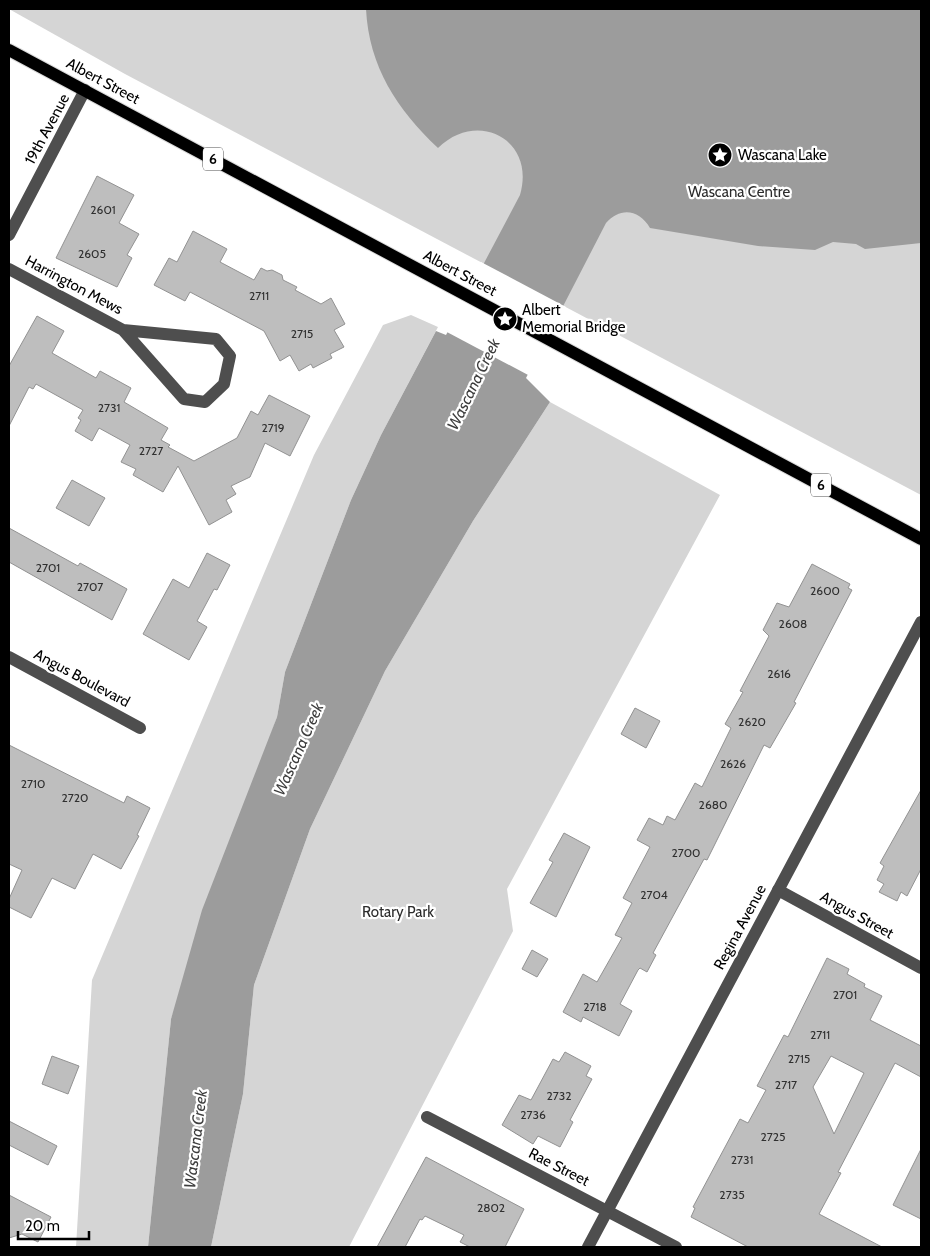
<svg xmlns="http://www.w3.org/2000/svg" width="930" height="1256" viewBox="0 0 930 1256" font-family="Cabin,sans-serif">
<style>
.green{fill:#d5d5d5}
.water{fill:#9c9c9c}
.pier{fill:#fff}
.building{fill:#bebebe;stroke:#929292;fill-rule:evenodd}
.lines{fill:none;stroke-linecap:round;stroke-linejoin:round}
.major-casing{stroke:#dbdbdb;stroke-width:14}
.minor{stroke:#4e4e4e;stroke-width:12}
.major{stroke:#000;stroke-width:12}
.labels{text-anchor:middle;stroke-width:4.5;stroke-linejoin:round;paint-order:stroke}
.number-label{font-size:12px;fill:#303030}
.shield{fill:#fff;stroke:#4c4c4c;stroke-width:1}
.shield-label{font-size:14px;font-weight:bold;fill:#000}
.street-label{font-size:15px;fill:#000;stroke:#fff}
.poi-label{font-size:15px;fill:#000;stroke:#fff;text-anchor:start}
.park-label{font-size:15px;fill:#2c2c2c;stroke:#fff}
.water-label{font-size:16px;font-style:italic;fill:#3d3d3d;stroke:#fff}
</style>
<rect width="100%" height="100%" fill="#fff"/>
<g class="green">
<path d="M 9,9 L 921,9 L 921,495 L 125,74 Z"/>
<path d="M 411,315 L 438,327 L 381,435 L 351,500 L 285,672 L 277,717 L 171,1019 L 148,1247 L 76,1247 L 92,980 L 314,455 L 383,325 Z"/>
<path d="M 550,402 L 720,495 L 507,889 L 513,931 L 349,1247 L 211,1247 L 243,1094 L 254,985 L 310,829 L 385,671 L 473,521 Z"/>
</g>
<path class="water" d="M 366,9 L 921,9 L 921,243 L 865,249 L 856,244 L 833,242 L 815,250 L 758,246 L 650,228 C 639,209 620,207 606,223 L 526,378 L 550,402 L 473,521 L 385,671 L 310,829 L 254,985 L 243,1094 L 211,1247 L 148,1247 L 171,1019 L 202,910 L 277,717 L 285,672 L 351,500 L 381,435 L 436,331 L 446,335 L 520,195 C 536,140 478,109 438,148 C 397,109 369,67 366,9 Z"/>
<path class="pier" d="M 481,262 L 566,307 L 530,376 L 445,331 Z"/>
<g class="building">
<path d="M 97,176 L 134,195 L 119,223 L 139,234 L 127,255 L 132,258 L 117,287 L 56,258 Z"/>
<path d="M 193,231 L 227,249 L 220,262 L 254,280 L 261,268 L 267,271 L 272,270 L 282,275 L 283,280 L 297,287 L 295,290 L 321,304 L 331,298 L 345,324 L 334,330 L 344,347 L 330,354 L 332,358 L 313,368 L 311,364 L 299,371 L 290,355 L 280,361 L 264,331 L 190,292 L 185,301 L 154,285 L 169,258 L 177,262 Z"/>
<path d="M 37,316 L 64,331 L 52,353 L 96,378 L 100,371 L 131,388 L 124,402 L 168,428 L 161,440 L 170,445 L 168,447 L 194,461 L 237,438 L 251,411 L 258,415 L 269,395 L 310,416 L 290,456 L 265,443 L 250,477 L 231,486 L 236,494 L 226,500 L 232,512 L 209,525 L 178,466 L 163,492 L 133,475 L 136,469 L 121,462 L 130,445 L 99,428 L 92,441 L 75,431 L 81,420 L 78,418 L 83,410 L 36,384 L 33,389 L 29,387 L 9,426 L 9,366 Z"/>
<path d="M 72,480 L 105,498 L 89,526 L 56,508 Z"/>
<path d="M 9,528 L 78,566 L 80,563 L 127,589 L 112,620 L 9,562 Z"/>
<path d="M 207,553 L 230,565 L 217,590 L 214,589 L 197,621 L 207,627 L 189,660 L 143,634 L 173,579 L 189,588 Z"/>
<path d="M 812,564 L 850,584 L 848,588 L 852,590 L 794,702 L 796,703 L 770,748 L 764,745 L 714,846 L 707,860 L 704,859 L 653,953 L 656,955 L 647,972 L 640,968 L 638,970 L 620,1004 L 632,1011 L 619,1036 L 583,1017 L 581,1022 L 563,1012 L 583,974 L 597,982 L 622,938 L 615,935 L 632,903 L 623,898 L 650,847 L 637,840 L 649,818 L 663,825 L 667,816 L 675,820 L 695,783 L 702,787 L 731,728 L 725,724 L 743,692 L 740,691 L 769,636 L 763,630 L 777,603 L 789,607 Z"/>
<path d="M 635,708 L 660,721 L 646,748 L 621,734 Z"/>
<path d="M 9,745 L 124,803 L 127,796 L 150,808 L 137,835 L 139,836 L 121,869 L 93,854 L 75,889 L 52,878 L 31,918 L 9,907 L 9,899 L 22,870 L 9,864 Z"/>
<path d="M 921,790 L 921,869 L 907,896 L 901,892 L 897,901 L 879,892 L 884,884 L 877,880 L 884,866 L 880,863 Z"/>
<path d="M 564,833 L 590,847 L 556,917 L 530,903 L 553,862 L 549,860 Z"/>
<path d="M 532,950 L 548,959 L 537,977 L 522,969 Z"/>
<path d="M 827,958 L 849,969 L 847,974 L 865,984 L 864,987 L 882,996 L 870,1020 L 921,1046 L 921,1077 L 895,1063 L 838,1172 L 841,1173 L 819,1214 L 882,1247 L 748,1247 L 691,1217 L 695,1208 L 693,1207 L 740,1119 L 748,1123 L 766,1090 L 757,1086 L 784,1035 L 788,1037 ZM 831,1056 L 864,1073 L 834,1134 L 813,1087 Z"/>
<path d="M 565,1052 L 591,1066 L 586,1076 L 592,1079 L 570,1120 L 573,1122 L 560,1147 L 538,1136 L 533,1144 L 502,1125 L 519,1095 L 531,1100 L 553,1059 L 559,1062 Z"/>
<path d="M 52,1056 L 79,1066 L 68,1094 L 42,1084 Z"/>
<path d="M 9,1121 L 57,1146 L 48,1165 L 9,1145 Z"/>
<path d="M 921,1149 L 921,1219 L 893,1205 Z"/>
<path d="M 426,1157 L 524,1209 L 505,1247 L 470,1247 L 460,1242 L 464,1235 L 425,1216 L 422,1220 L 420,1219 L 405,1247 L 377,1247 Z"/>
<path d="M 9,1195 L 51,1217 L 38,1242 L 22,1234 L 9,1238 Z"/>
</g>
<g class="lines">
<defs>
<path id="major" d="M 9,50 L 921,539"/>
</defs>
<use href="#major" class="major-casing"/>
<g class="minor">
<path d="M 9,235 L 85,90"/>
<path d="M 9,269 L 123,330 L 184,399 L 205,402 L 224,384 L 230,356 L 216,339 L 123,330"/>
<path d="M 9,657 L 140,728"/>
<path d="M 778,890 L 921,968"/>
<path d="M 427,1117 L 676,1247"/>
<path d="M 588,1247 L 921,622"/>
</g>
<use href="#major" class="major"/>
</g>
<defs>
<symbol id="sight-disc" viewBox="-11 -11 22 22"><circle r="9.5" fill="#000" stroke="#fff"/><path d="M0-6L1.8-2.2L6-1.7L2.9 1.2L3.7 5.4L0 3.3L-3.7 5.4L-2.9 1.2L-6-1.7L-1.8-2.2Z" fill="#fff"/></symbol>
</defs>
<g fill-rule="evenodd">
<use href="#sight-disc" x="706" y="141" width="28" height="28"/>
<use href="#sight-disc" x="491" y="305" width="28" height="28"/>
</g>
<g class="labels">
<g class="number-label">
<text x="103" y="214">2601</text>
<text x="92" y="258">2605</text>
<text x="259" y="300">2711</text>
<text x="302" y="338">2715</text>
<text x="109" y="412">2731</text>
<text x="273" y="432">2719</text>
<text x="151" y="455">2727</text>
<text x="48" y="572">2701</text>
<text x="90" y="591">2707</text>
<text x="825" y="595">2600</text>
<text x="793" y="628">2608</text>
<text x="779" y="678">2616</text>
<text x="752" y="726">2620</text>
<text x="733" y="768">2626</text>
<text x="33" y="788">2710</text>
<text x="75" y="802">2720</text>
<text x="713" y="809">2680</text>
<text x="686" y="857">2700</text>
<text x="654" y="899">2704</text>
<text x="845" y="999">2701</text>
<text x="595" y="1011">2718</text>
<text x="820" y="1039">2711</text>
<text x="799" y="1063">2715</text>
<text x="786" y="1089">2717</text>
<text x="559" y="1100">2732</text>
<text x="533" y="1119">2736</text>
<text x="773" y="1141">2725</text>
<text x="742" y="1164">2731</text>
<text x="732" y="1199">2735</text>
<text x="491" y="1212">2802</text>
</g>
<g class="shield">
<rect x="203" y="147.5" width="20" height="23" rx="4"/>
<rect x="811" y="473.5" width="20" height="23" rx="4"/>
</g>
<g class="shield-label">
<text x="213" y="164">6</text>
<text x="821" y="490">6</text>
</g>
<g class="street-label">
<text transform="translate(103 81) rotate(28)" y="5">Albert Street</text>
<text transform="translate(47 129) rotate(-62)" y="5">19th Avenue</text>
<text transform="translate(460 273) rotate(28)" y="5">Albert Street</text>
<text transform="translate(74 285) rotate(28)" y="5">Harrington Mews</text>
<text transform="translate(82 678) rotate(28)" y="5">Angus Boulevard</text>
<text transform="translate(857 915) rotate(29)" y="5">Angus Street</text>
<text transform="translate(740 927) rotate(-62)" y="5">Regina Avenue</text>
<text transform="translate(559 1167) rotate(27)" y="5">Rae Street</text>
</g>
<g class="poi-label">
<text x="738" y="160">Wascana Lake</text>
<text x="522" y="315">Albert<tspan x="522" dy="17">Memorial Bridge</tspan></text>
</g>
<g class="park-label">
<text x="739" y="197">Wascana Centre</text>
<text x="398" y="917">Rotary Park</text>
</g>
<g class="water-label">
<text transform="translate(473 384) rotate(-64)" y="6">Wascana Creek</text>
<text transform="translate(298 749) rotate(-66)" y="6">Wascana Creek</text>
<text transform="translate(195 1139) rotate(-83)" y="6">Wascana Creek</text>
</g>
</g>
<rect width="930" height="1256" fill="none" stroke="#000000" stroke-width="20"/>
<path d="M18 1231v8h71v-8" fill="none" stroke="#000000" stroke-width="2.5"/>
<text x="25" y="1231" font-size="15" fill="#000000" stroke="#ffffff" stroke-width="4" paint-order="stroke">20 m</text>
</svg>
